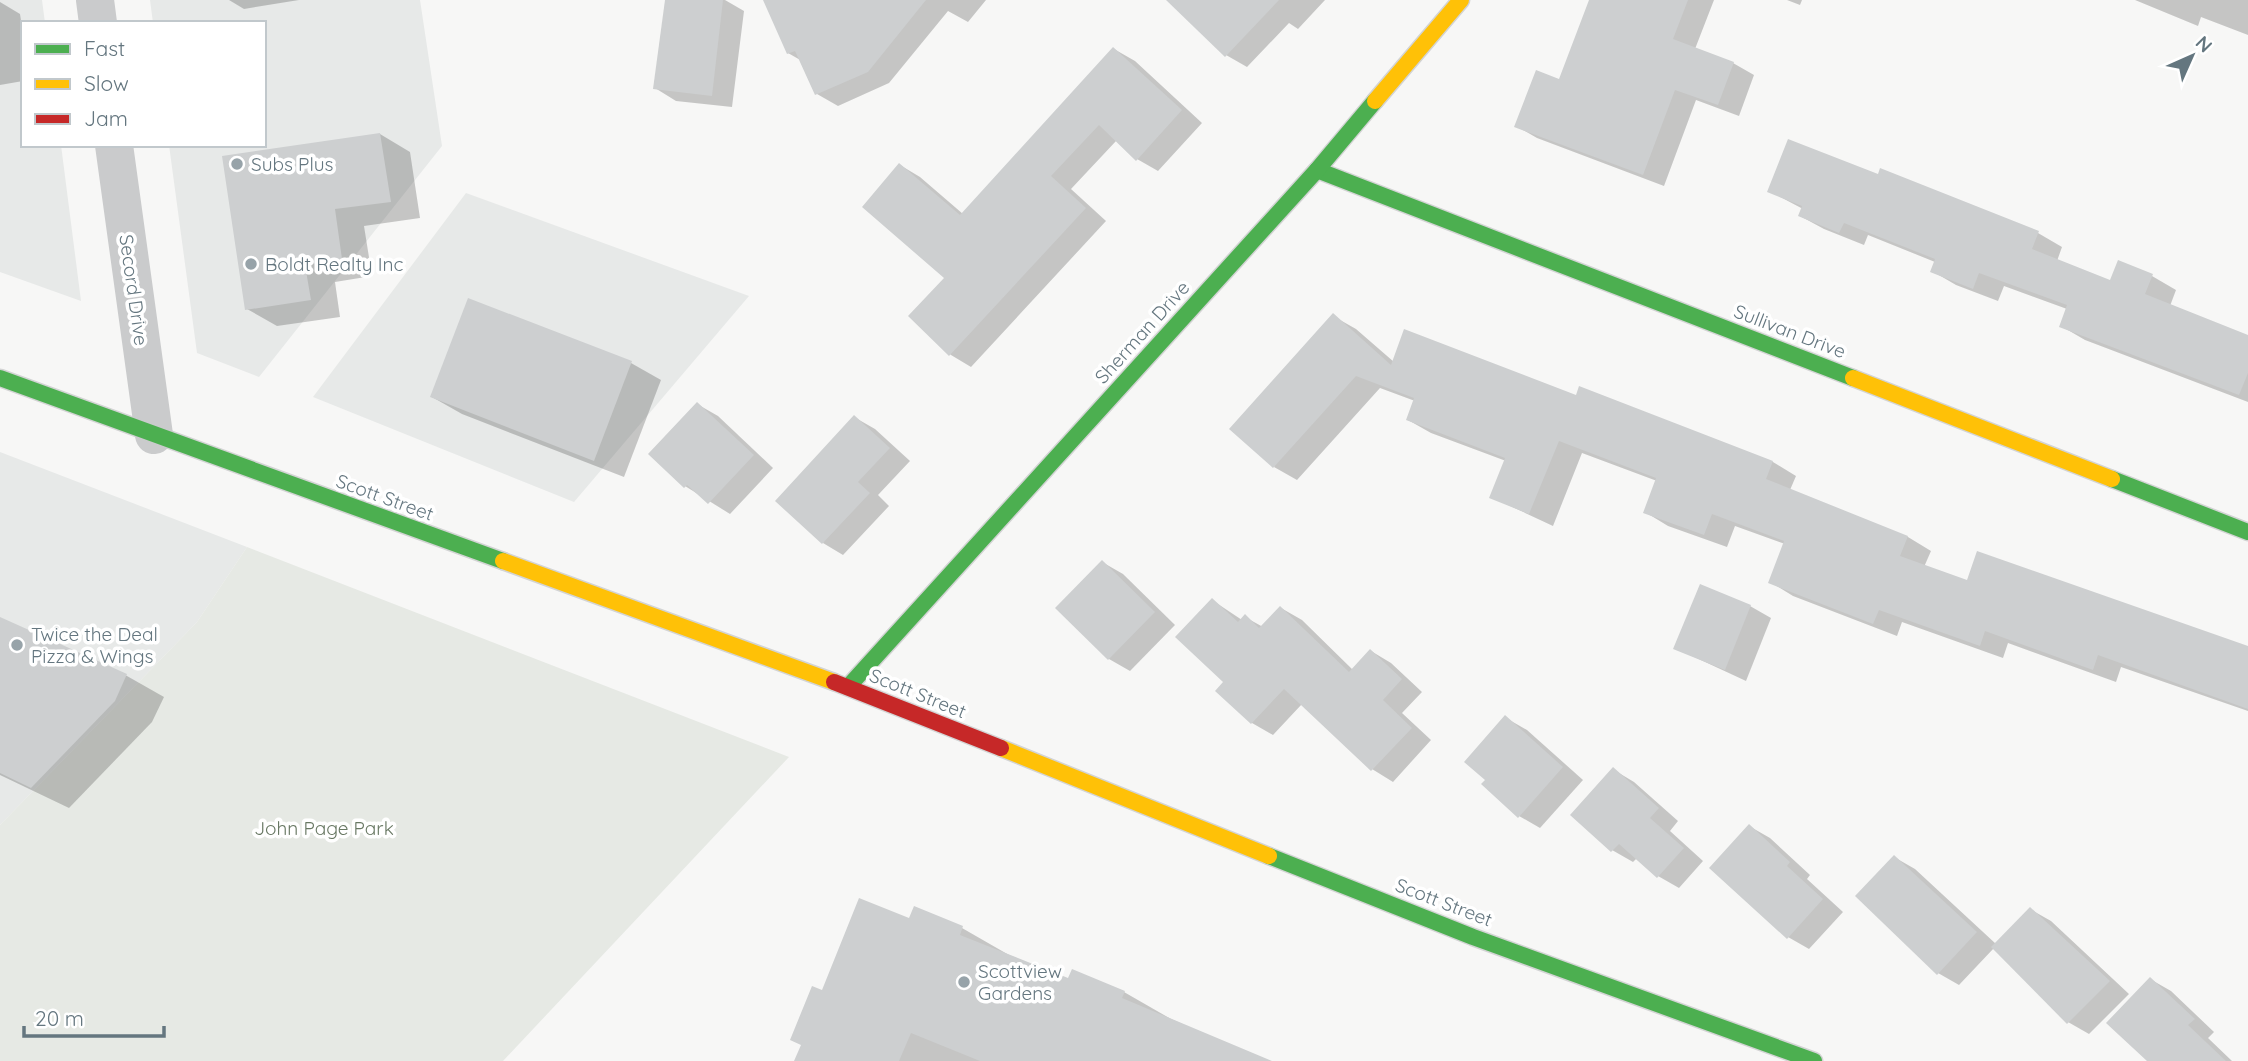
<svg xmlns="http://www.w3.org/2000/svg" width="2248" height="1061" viewBox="0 0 2248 1061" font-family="Quicksand,sans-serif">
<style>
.built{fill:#e7e9e8}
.green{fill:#e6e9e4}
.shadow{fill:#0003}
.building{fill:#cdcfd0}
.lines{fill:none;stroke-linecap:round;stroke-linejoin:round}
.fast-casing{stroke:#d3d4d4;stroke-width:19}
.slow-casing{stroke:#d3d4d4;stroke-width:19}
.jam-casing{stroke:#d3d4d4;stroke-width:19}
.street{stroke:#cacbcc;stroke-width:38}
.fast{stroke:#4caf50;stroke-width:16}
.slow{stroke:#ffc107;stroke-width:16}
.jam{stroke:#c62828;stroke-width:16}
.poi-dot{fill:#97a3a9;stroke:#fff;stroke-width:2.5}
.labels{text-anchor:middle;stroke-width:7;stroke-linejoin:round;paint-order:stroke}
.poi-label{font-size:19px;fill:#64767f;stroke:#fff;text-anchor:start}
.street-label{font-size:19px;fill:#64767f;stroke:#fff}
.park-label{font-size:19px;fill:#687863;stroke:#fff}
</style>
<rect width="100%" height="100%" fill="#f7f7f6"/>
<g class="built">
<path d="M 0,0 L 42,0 L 45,23 L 23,23 L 23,145 L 61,145 L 81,301 L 0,272 Z"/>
<path d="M 150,0 L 420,0 L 442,146 L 259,377 L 197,353 L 169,145 L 264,145 L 264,23 L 153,23 Z"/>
<path d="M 466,193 L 749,296 L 574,502 L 313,397 Z"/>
<path d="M 0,452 L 247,547 L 197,622 L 0,825 Z"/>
</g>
<path class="green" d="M 247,547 L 789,757 L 503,1061 L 0,1061 L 0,825 L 197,622 Z"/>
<g class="shadow">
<path d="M 229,0 L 299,0 L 244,9 Z"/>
<path d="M 666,0 L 725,0 L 744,11 L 732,107 L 676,101 L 655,88 Z"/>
<path d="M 779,0 L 986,0 L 968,22 L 948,11 L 889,83 L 838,106 L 817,94 L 802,61 L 788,53 Z"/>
<path d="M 1169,0 L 1325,0 L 1298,29 L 1289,23 L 1247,67 L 1226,55 Z"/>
<path d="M 1591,0 L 1714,0 L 1695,49 L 1733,63 L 1754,75 L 1739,116 L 1696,100 L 1664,186 L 1537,138 L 1516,126 L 1560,81 Z"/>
<path d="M 1787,0 L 1802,0 L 1800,5 Z"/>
<path d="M 2135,0 L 2248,0 L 2248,35 L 2201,17 L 2198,26 Z"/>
<path d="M 0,2 L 20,14 L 23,34 L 23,81 L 0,85 Z"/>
<path d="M 1114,49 L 1135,61 L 1202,123 L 1158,171 L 1137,159 L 1117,140 L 1071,189 L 1106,221 L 971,367 L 951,355 L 910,316 L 947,278 L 900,165 L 920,177 L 963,214 Z"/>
<path d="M 380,134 L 410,152 L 420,218 L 364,226 L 372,276 L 335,282 L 340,317 L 277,326 L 247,309 Z"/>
<path d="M 1879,176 L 2038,233 L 2062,247 L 2057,261 L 2111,283 L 2152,276 L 2176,290 L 2170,306 L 2248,337 L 2248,402 L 2085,340 L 2061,326 L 2067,309 L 2004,286 L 1998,301 L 1956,285 L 1932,271 L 1935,262 L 1868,235 L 1864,245 L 1824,229 L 1800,216 L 1803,209 L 1769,191 Z"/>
<path d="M 1333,316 L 1356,329 L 1394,362 L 1577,397 L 1581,388 L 1773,462 L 1796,476 L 1790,490 L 1908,537 L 1931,551 L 1924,567 L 1968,582 L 1979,553 L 2248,647 L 2248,711 L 2121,667 L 2116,682 L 2008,643 L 2003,658 L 1902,622 L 1897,636 L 1793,596 L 1770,582 L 1785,544 L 1735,526 L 1727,547 L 1668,526 L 1645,512 L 1657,481 L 1582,453 L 1553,526 L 1491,497 L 1506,461 L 1431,433 L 1408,420 L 1415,401 L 1380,388 L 1297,480 L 1274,467 Z"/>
<path d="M 631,363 L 661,380 L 624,477 L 462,414 L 432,397 Z"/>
<path d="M 697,404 L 718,416 L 773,468 L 730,514 L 685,486 Z"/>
<path d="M 854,417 L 875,429 L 910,461 L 878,495 L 889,506 L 843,555 L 823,543 Z"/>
<path d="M 1102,562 L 1123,574 L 1175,625 L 1130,671 L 1109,659 Z"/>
<path d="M 1212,600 L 1242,620 L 1245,617 L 1263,627 L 1281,608 L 1302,620 L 1353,670 L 1371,651 L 1391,663 L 1422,692 L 1402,713 L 1431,740 L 1393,782 L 1372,769 L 1302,704 L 1273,735 L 1252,723 L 1226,682 Z"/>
<path d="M 1750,606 L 1771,618 L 1746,681 L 1675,648 Z"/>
<path d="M 0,619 L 127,676 L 164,697 L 152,722 L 69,808 L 0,775 Z"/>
<path d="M 1506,718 L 1527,730 L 1583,780 L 1540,828 L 1519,816 L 1487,780 Z"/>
<path d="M 1614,770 L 1634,782 L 1678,821 L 1670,831 L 1703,861 L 1679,888 L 1658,876 L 1637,858 L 1633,862 L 1612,850 Z"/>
<path d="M 1749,826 L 1770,838 L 1810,875 L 1807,879 L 1843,912 L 1809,949 L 1788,937 Z"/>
<path d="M 1894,857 L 1915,869 L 1996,944 L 2030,909 L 2051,921 L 2129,994 L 2089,1034 L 2068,1022 L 1994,948 L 1959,985 L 1938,973 Z"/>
<path d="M 915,909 L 962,928 L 1009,955 L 1069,980 L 1124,992 L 1171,1019 L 1265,1061 L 796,1061 L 823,992 L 910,920 Z"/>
<path d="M 2150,979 L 2171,991 L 2214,1032 L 2208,1038 L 2232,1061 L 2149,1061 Z"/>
</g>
<g class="building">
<path d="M 665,0 L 723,0 L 712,96 L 653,89 Z"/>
<path d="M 763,0 L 926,0 L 868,72 L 815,95 L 795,51 L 787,54 Z"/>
<path d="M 1166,0 L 1279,0 L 1225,57 Z"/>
<path d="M 1589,0 L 1688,0 L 1673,39 L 1734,62 L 1718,105 L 1675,90 L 1643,175 L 1514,127 L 1536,70 L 1559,79 Z"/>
<path d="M 1113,47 L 1182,110 L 1136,161 L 1099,125 L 1051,176 L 1086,208 L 949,356 L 908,316 L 944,278 L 862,207 L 899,163 L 960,215 Z"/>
<path d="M 380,133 L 391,202 L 335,209 L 342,259 L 305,265 L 311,300 L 245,310 L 222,156 Z"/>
<path d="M 1788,139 L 1878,174 L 1880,168 L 2039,231 L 2032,249 L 2110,280 L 2118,260 L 2153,274 L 2145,294 L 2248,335 L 2248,373 L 2239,395 L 2059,327 L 2067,305 L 1979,273 L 1973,289 L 1930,272 L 1935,259 L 1844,223 L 1839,233 L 1798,216 L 1802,206 L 1767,192 Z"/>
<path d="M 468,298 L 632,361 L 594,461 L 430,397 Z"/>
<path d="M 1333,313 L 1391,365 L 1404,329 L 1576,395 L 1579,386 L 1773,461 L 1766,479 L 1908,536 L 1900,556 L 1967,580 L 1977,551 L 2248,646 L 2248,709 L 2098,655 L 2093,670 L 1985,631 L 1980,646 L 1879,610 L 1873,624 L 1768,583 L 1784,541 L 1712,514 L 1704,535 L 1643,513 L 1656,478 L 1559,441 L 1529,514 L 1489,498 L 1505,458 L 1406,420 L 1414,398 L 1356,376 L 1273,468 L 1229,429 Z"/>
<path d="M 697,402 L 754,455 L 708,504 L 687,485 L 684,488 L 648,454 Z"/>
<path d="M 854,415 L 890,448 L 858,482 L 870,493 L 822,544 L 775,501 Z"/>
<path d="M 1102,560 L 1155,612 L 1108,660 L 1055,608 Z"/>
<path d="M 1700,584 L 1751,605 L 1725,670 L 1673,649 Z"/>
<path d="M 1212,598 L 1238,622 L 1245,614 L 1259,628 L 1280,606 L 1349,672 L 1370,649 L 1402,679 L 1383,700 L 1412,728 L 1371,771 L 1284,689 L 1251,724 L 1215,691 L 1223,682 L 1175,637 Z"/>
<path d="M 0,617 L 127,674 L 115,701 L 31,788 L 0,773 Z"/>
<path d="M 1505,715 L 1563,767 L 1518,818 L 1481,784 L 1485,780 L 1464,762 Z"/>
<path d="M 1613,767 L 1659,808 L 1650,818 L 1684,848 L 1657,878 L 1619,844 L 1611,852 L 1570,815 Z"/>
<path d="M 1749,824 L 1790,862 L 1787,866 L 1823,899 L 1787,939 L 1709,868 Z"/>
<path d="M 1894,855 L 1977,932 L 1937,975 L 1855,896 Z"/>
<path d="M 859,898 L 909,918 L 914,906 L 963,926 L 960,935 L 1068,978 L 1072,969 L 1125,991 L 1122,998 L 1272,1061 L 980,1061 L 911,1033 L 899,1061 L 794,1061 L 801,1045 L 790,1040 L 812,986 L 822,990 Z"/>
<path d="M 2030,907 L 2110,981 L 2067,1024 L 1991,947 Z"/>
<path d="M 2150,977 L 2195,1019 L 2188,1025 L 2226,1061 L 2147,1061 L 2106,1023 Z"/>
</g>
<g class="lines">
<defs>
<g id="fast">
<path d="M 1317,170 L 1853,378"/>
<path d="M 0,378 L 503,561"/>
<path d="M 2112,479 L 2248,532"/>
<path d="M 848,687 L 1317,170 L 1375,101"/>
<path d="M 1269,856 L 1473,937 L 1814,1061"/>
</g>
<g id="slow">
<path d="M 1375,101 L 1461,0"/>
<path d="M 1853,378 L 2112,479"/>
<path d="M 503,561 L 834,682"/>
<path d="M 1001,748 L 1269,856"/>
</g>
<path id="jam" d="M 834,682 L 1001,748"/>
</defs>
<use href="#fast" class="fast-casing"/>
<use href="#slow" class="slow-casing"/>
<use href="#jam" class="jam-casing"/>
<g class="street">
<path d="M 95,0 L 98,23"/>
<path d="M 114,145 L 154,435"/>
</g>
<use href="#fast" class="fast"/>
<use href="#slow" class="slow"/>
<use href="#jam" class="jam"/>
</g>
<g class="poi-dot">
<circle cx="237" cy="164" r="7"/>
<circle cx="251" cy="264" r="7"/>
<circle cx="17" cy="645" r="7"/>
<circle cx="964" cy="982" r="7"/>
</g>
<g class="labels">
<g class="poi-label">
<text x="251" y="171">Subs Plus</text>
<text x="265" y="271">Boldt Realty Inc</text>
<text x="31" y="641">Twice the Deal<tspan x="31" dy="22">Pizza &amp; Wings</tspan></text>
<text x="978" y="978">Scottview<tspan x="978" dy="22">Gardens</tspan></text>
</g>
<g class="street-label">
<text transform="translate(134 290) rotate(82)" y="7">Secord Drive</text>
<text transform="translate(1790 331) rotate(21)" y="7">Sullivan Drive</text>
<text transform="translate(1142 332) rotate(-48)" y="7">Sherman Drive</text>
<text transform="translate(385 497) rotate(20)" y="7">Scott Street</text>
<text transform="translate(918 693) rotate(22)" y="7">Scott Street</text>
<text transform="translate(1444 902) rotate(21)" y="7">Scott Street</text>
</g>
<g class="park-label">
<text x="324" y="835">John Page Park</text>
</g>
</g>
<rect x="21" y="21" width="245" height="126" fill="#ffffff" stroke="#c1c8cc" stroke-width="2"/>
<rect x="35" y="44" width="35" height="10" fill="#4caf50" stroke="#c1c8cc" stroke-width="2"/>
<text x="84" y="56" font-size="21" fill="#64767f">Fast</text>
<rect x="35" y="79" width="35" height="10" fill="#ffc107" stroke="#c1c8cc" stroke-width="2"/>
<text x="84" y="91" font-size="21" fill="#64767f">Slow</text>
<rect x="35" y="114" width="35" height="10" fill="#c62828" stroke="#c1c8cc" stroke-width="2"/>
<text x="84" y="126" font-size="21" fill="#64767f">Jam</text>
<g transform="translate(2192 56) rotate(45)" stroke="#ffffff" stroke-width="5" paint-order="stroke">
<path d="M0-5L12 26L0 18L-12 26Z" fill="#64767f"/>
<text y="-10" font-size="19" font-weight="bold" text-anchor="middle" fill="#64767f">N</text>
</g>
<path d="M24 1026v10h140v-10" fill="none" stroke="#64767f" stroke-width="3.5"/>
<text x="35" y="1026" font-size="21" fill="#64767f" stroke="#ffffff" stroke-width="5" paint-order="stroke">20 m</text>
</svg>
